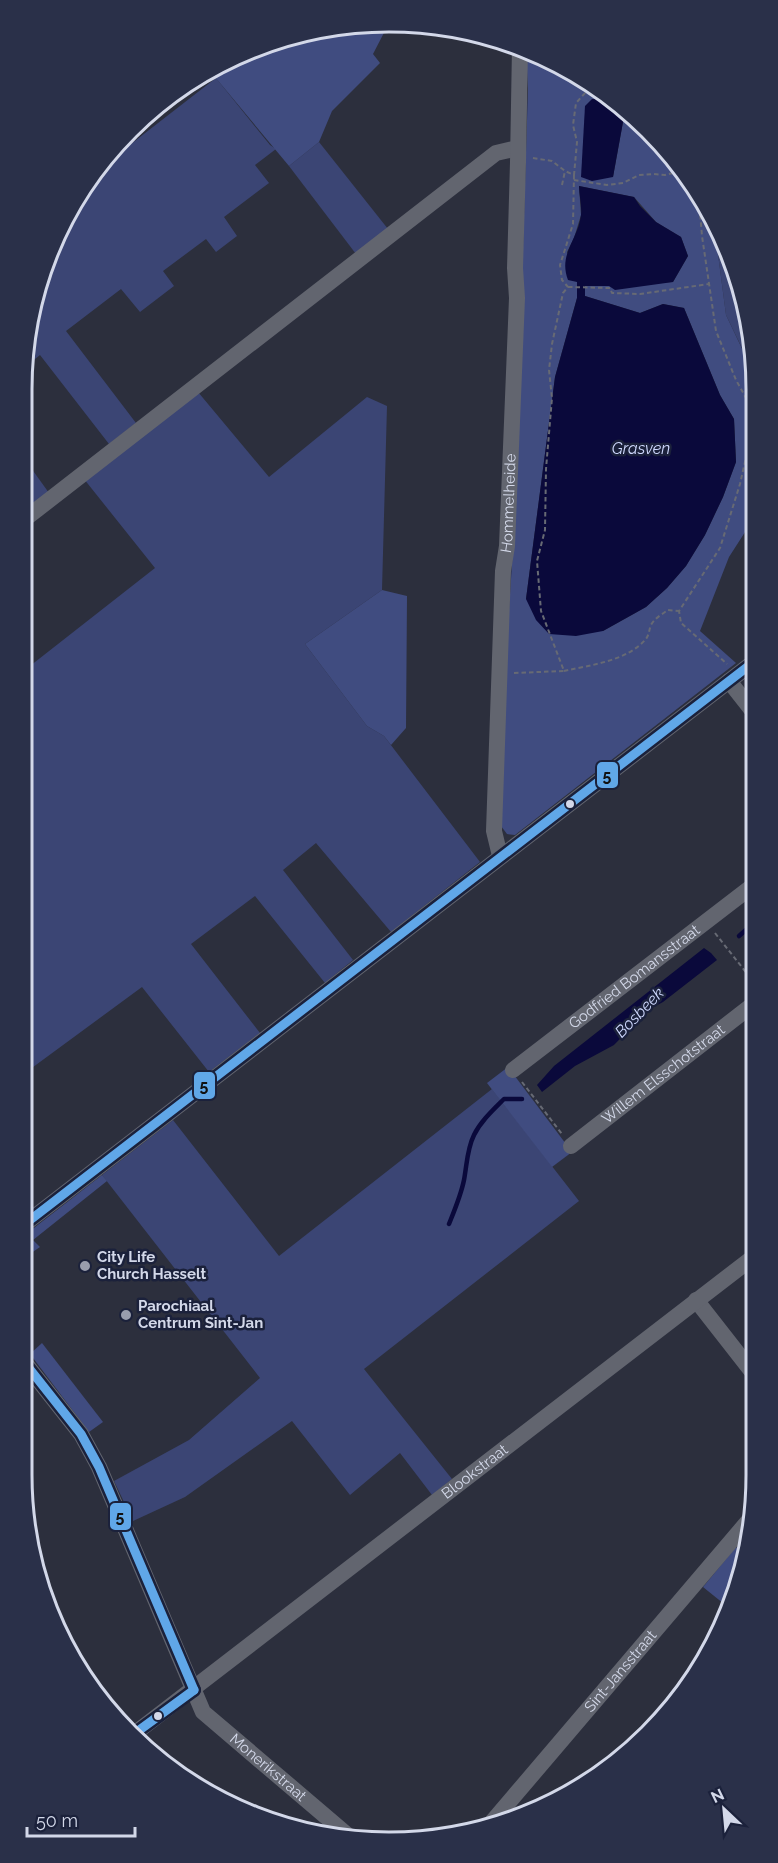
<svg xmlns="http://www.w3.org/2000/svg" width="778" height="1863" viewBox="0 0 778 1863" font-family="Raleway,sans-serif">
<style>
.green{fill:#3b4574}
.forest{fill:#404c80;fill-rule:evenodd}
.water{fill:#0a093b}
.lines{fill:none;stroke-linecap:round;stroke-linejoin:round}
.stream{stroke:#0a093b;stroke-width:4.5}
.path{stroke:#676a74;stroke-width:2;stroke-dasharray:4.5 3;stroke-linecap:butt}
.minor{stroke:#62656f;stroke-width:16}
.bus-1-casing{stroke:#1b213b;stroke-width:14}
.bus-1{stroke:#60a7e8;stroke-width:9}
.bus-dot{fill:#d3d8e9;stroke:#1b213b;stroke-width:2}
.poi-dot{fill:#999dad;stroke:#1b213b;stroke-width:2}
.labels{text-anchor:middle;stroke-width:5;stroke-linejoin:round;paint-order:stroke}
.street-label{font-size:15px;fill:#d3d8e9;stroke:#1b213b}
.poi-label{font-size:15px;font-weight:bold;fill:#d3d8e9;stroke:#1b213b;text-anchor:start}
.water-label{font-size:16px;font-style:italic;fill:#d0daff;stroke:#1b213b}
.rim{fill:none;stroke:#d3d8e9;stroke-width:3}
.line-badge{stroke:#1b213b;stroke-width:2}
.pale-badge-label{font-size:16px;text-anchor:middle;font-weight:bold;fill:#111}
</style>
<rect width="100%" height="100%" fill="#2c2f3d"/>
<g class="green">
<path d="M 216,78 L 270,145 L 276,149 L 255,165 L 269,183 L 224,217 L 237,236 L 216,252 L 206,239 L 163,271 L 174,286 L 140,312 L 121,289 L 66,331 L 136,423 L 109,444 L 40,355 L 25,367 L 40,271 L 112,147 L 125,137 L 131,144 Z"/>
<path d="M 319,142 L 388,229 L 356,254 L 289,166 Z"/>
<path d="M 714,224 L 729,248 L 754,341 L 754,370 L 753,371 L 726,315 Z"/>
<path d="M 198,392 L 269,477 L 367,397 L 387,406 L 382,590 L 305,644 L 367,726 L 384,736 L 480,862 L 391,932 L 316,843 L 283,870 L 353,960 L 325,983 L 255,896 L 191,944 L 260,1033 L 209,1072 L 142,987 L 25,1073 L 21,1068 L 21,673 L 155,568 L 84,479 Z"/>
<path d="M 21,454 L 49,493 L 21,515 Z"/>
<path d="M 492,1089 L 579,1201 L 364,1369 L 452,1479 L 432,1495 L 400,1453 L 350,1495 L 292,1421 L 185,1497 L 133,1521 L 114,1481 L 189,1440 L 260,1378 L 102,1175 L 173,1120 L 279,1256 Z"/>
</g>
<g class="forest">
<path d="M 365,22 L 388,25 L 373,54 L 380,63 L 332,111 L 319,142 L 289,166 L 210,71 L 226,59 Z"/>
<path d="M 526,50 L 593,83 L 622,108 L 607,99 L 592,99 L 613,177 L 625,111 L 666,147 L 714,224 L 726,315 L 754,374 L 754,497 L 747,529 L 729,557 L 700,631 L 736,663 L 515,835 L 507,834 L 501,826 L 508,625 L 514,533 L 528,89 ZM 579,186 L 634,197 L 656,222 L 681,237 L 688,256 L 673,282 L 585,286 L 585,296 L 640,313 L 663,304 L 684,308 L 720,395 L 734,419 L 736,462 L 723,497 L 705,535 L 686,566 L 667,588 L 646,607 L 603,631 L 526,599 L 555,377 L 577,298 L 577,282 L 567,252 L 574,238 L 581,215 Z"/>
<path d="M 382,590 L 407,596 L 406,728 L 391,745 L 384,736 L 367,726 L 305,644 Z"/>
<path d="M 508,1067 L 572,1152 L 552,1167 L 487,1083 Z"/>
<path d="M 102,1175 L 107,1181 L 33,1240 L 40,1247 L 24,1258 L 21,1254 L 21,1238 Z"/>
<path d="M 42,1343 L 103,1422 L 89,1432 L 30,1354 Z"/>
<path d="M 736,1547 L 744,1555 L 738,1592 L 729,1608 L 703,1587 Z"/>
</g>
<g class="water">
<path d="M 592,99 L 607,99 L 625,111 L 613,177 L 592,181 L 581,177 L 585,106 Z"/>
<path d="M 579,186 L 634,197 L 640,206 L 656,222 L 681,237 L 688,256 L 673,282 L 615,290 L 609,286 L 585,286 L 585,296 L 640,313 L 663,304 L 684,308 L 720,395 L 734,419 L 736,462 L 723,497 L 705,535 L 686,566 L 667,588 L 646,607 L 603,631 L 576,636 L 549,634 L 536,620 L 526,599 L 555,377 L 577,298 L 577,282 L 568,280 C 558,254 578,240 581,215 C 582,206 579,195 579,186 Z"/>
<path d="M 704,948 L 711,953 L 717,960 L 663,1002 L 648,1010 L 614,1045 L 575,1066 L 542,1092 L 537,1085 L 554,1066 Z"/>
</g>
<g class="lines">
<g class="stream">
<path d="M 739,936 L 755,922"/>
<path d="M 449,1224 C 455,1209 461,1195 464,1180 C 467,1164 467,1149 474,1135 C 481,1121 493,1110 504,1099 L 522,1099"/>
</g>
<g class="path">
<path d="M 533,158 L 552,161 L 565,171 L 574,175 L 577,142 L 573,125 L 576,103 L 586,92 L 602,91"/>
<path d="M 574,180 L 607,185 L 623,183 L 639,175 L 654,174 L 665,175 L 681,171"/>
<path d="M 562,185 L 565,171"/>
<path d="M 699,200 L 702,236 L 716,331 L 736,380 L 751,407 L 752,431 L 740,484 L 720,548 L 679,611 L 681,623 L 727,664"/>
<path d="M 568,287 L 610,288 L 612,293 L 640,294 L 709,284"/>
<path d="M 564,671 C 591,665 627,661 646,639 C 649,635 649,630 651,625 C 654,619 662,614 668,610 L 679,611"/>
<path d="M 514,673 L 564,671 L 541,611 L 537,561 L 545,530 L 546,469 L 552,398 L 549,370 L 552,344 L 563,293 L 568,287 L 562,280 L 560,265 L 573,224 L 574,175"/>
<path d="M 715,933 L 756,985"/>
<path d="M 522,1082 L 562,1134"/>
</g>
<g class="minor">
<path d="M 21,522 L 496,153 L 518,148"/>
<path d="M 729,681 L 755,714"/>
<path id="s1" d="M 500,856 L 494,831 L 503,571 L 507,546 L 517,298 L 515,268 L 518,162 L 520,47"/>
<path id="s2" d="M 513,1070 L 755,884"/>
<path id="s3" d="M 571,1146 L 756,1002"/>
<path d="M 21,1227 L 755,661"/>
<path d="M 696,1300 L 757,1378"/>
<path id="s4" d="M 21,1358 L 81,1434 L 99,1467 L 203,1712 L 351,1838"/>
<path id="s5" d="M 134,1734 L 756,1255"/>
<path id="s6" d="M 492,1822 L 750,1519"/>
</g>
<defs>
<g id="bus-1">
<path d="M 21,1227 L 755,661"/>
<path d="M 21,1358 L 81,1434 L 99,1467 L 194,1690"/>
<path d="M 134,1734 L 194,1690"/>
</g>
</defs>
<use href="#bus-1" class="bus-1-casing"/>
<use href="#bus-1" class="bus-1"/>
</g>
<g class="bus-dot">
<circle cx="570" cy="804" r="5"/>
<circle cx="158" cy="1716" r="5"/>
</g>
<g class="poi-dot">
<circle cx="85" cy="1266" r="6"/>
<circle cx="126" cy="1315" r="6"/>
</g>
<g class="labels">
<g class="street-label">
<text dy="5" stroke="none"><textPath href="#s1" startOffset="354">Hommelheide</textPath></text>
<text dy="5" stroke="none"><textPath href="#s2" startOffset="153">Godfried Bomansstraat</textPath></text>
<text dy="5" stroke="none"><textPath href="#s3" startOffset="117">Willem Elsschotstraat</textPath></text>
<text dy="5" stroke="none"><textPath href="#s5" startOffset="430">Blookstraat</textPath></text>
<text dy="5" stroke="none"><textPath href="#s6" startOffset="198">Sint-Jansstraat</textPath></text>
<text dy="5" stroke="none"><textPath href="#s4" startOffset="486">Monerikstraat</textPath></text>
</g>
<g class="poi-label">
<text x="97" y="1262">City Life<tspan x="97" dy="17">Church Hasselt</tspan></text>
<text x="138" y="1311">Parochiaal<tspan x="138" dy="17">Centrum Sint-Jan</tspan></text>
</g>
<g class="water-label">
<text x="641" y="454">Grasven</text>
<text transform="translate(639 1012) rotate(-46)" y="6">Bosbeek</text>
</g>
</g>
<path d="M0 0H778V1863H0ZM389 32H389A357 357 0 0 1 746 389V1475A357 357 0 0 1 389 1832H389A357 357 0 0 1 32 1475V389A357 357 0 0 1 389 32Z" fill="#2a3049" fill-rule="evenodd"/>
<path class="rim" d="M389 32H389A357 357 0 0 1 746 389V1475A357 357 0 0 1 389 1832H389A357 357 0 0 1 32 1475V389A357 357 0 0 1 389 32Z"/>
<g class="line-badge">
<rect x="596" y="761" width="23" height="28" rx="6" fill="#60a7e8"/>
<rect x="193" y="1071" width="23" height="29" rx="6" fill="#60a7e8"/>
<rect x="109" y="1502" width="23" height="29" rx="6" fill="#60a7e8"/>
</g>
<g class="pale-badge-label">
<text x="607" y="781">5</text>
<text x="204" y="1091">5</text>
<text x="120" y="1522">5</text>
</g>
<g transform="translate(724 1809) rotate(334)" stroke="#1b213b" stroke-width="4.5" paint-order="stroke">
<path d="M0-4.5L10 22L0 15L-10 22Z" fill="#d3d8e9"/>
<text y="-9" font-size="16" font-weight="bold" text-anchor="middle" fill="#d3d8e9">N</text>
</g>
<path d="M27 1827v9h108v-9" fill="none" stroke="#d3d8e9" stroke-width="3"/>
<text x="36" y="1827" font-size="18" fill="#d3d8e9" stroke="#1b213b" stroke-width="4.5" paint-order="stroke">50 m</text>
</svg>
